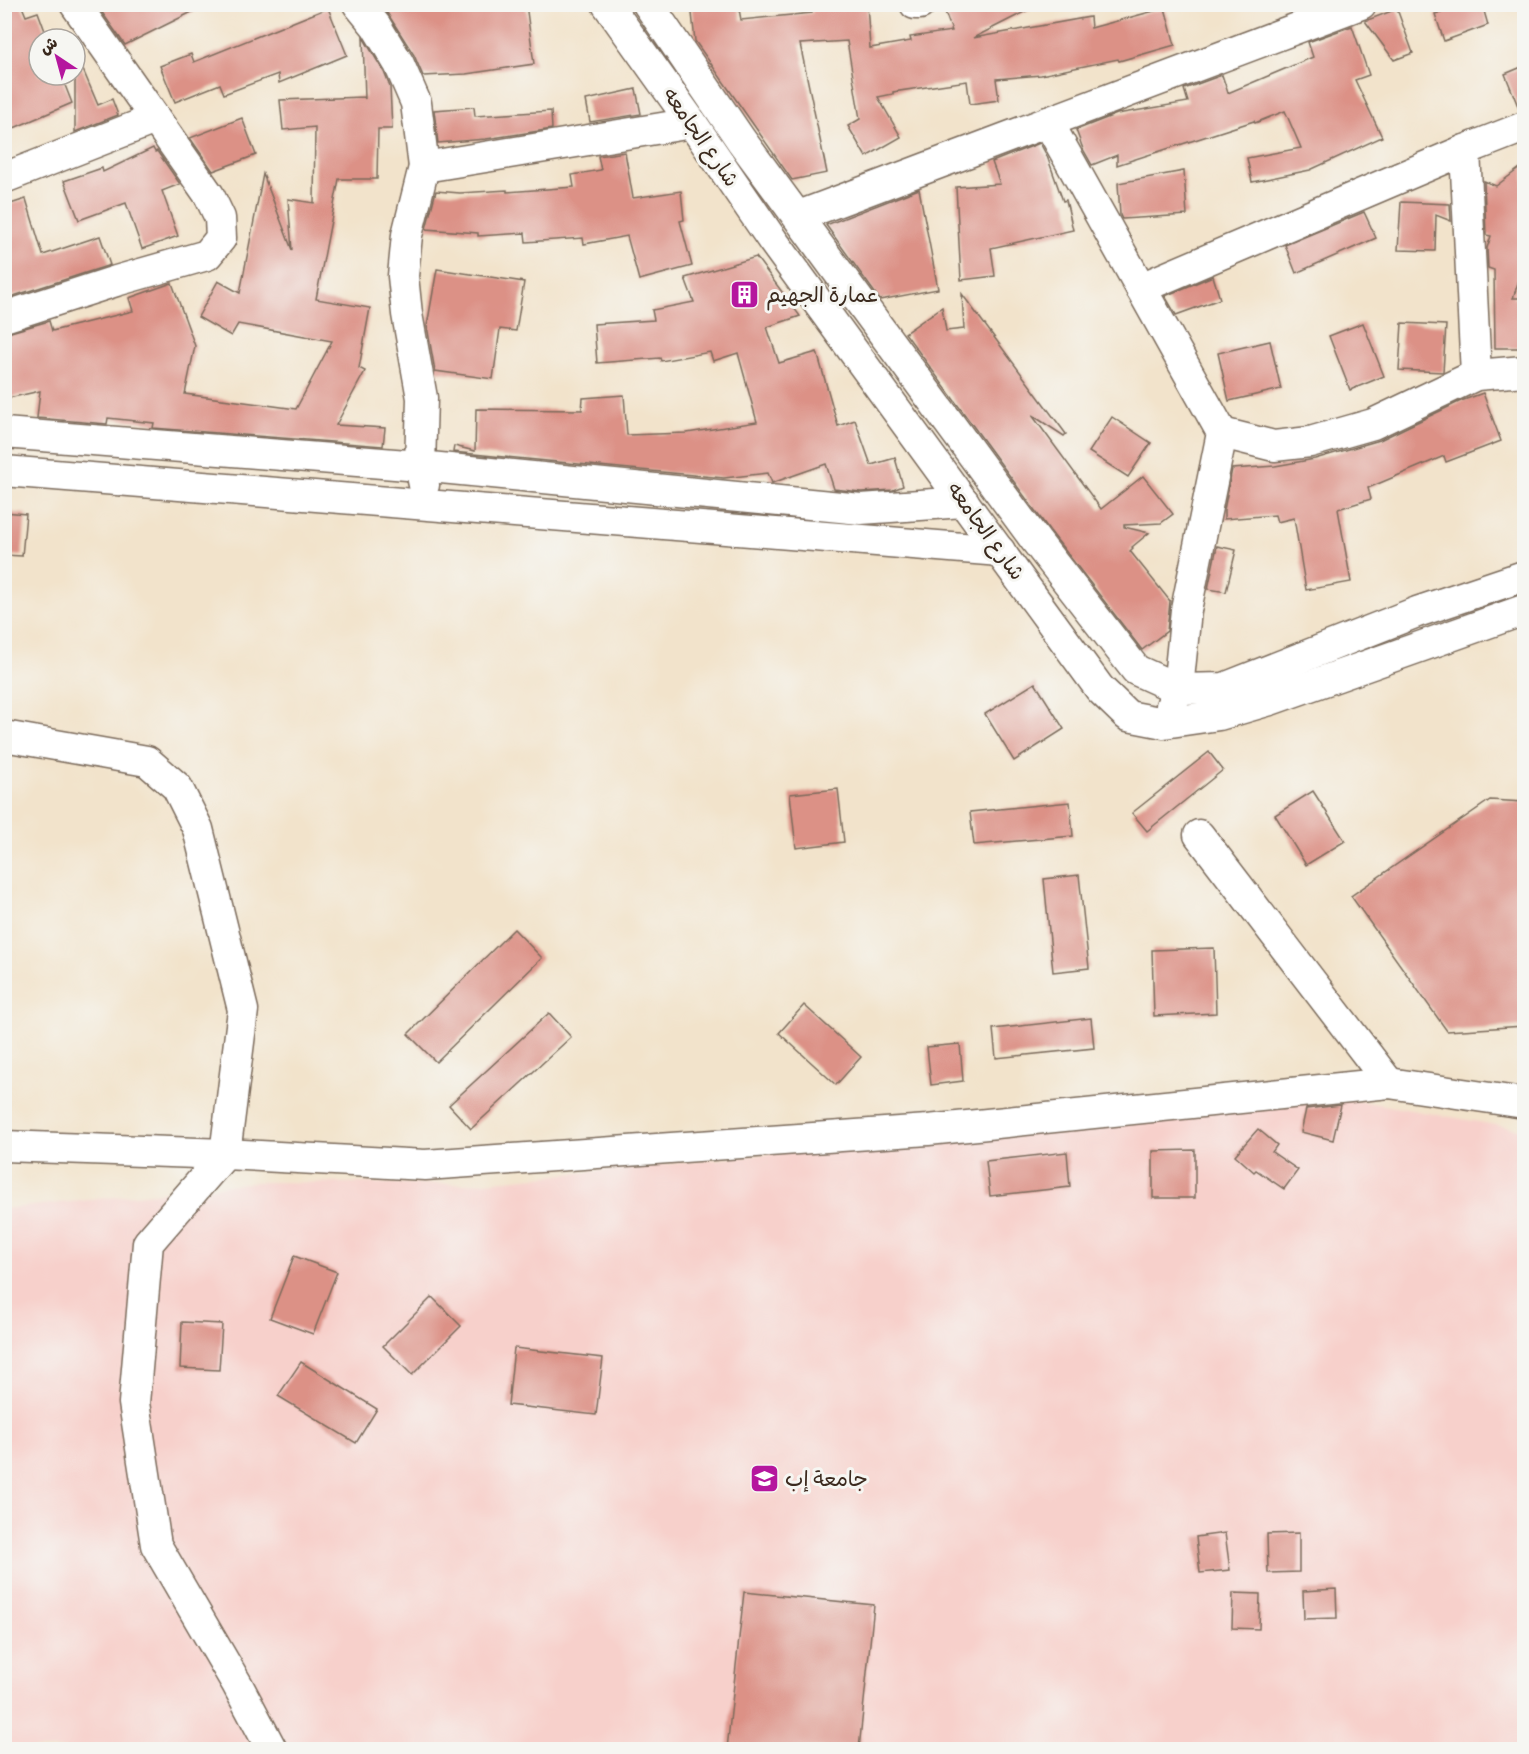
<svg xmlns="http://www.w3.org/2000/svg" width="1529" height="1754" viewBox="0 0 1529 1754" font-family="Itim,'Playpen Sans Arabic',sans-serif">
<style>
.built{fill:#f7d0cb}
.building{fill:#dc9186}
.lines{fill:none;stroke-linecap:round;stroke-linejoin:round}
.minor-casing{stroke:#7b6b5b;stroke-width:33}
.minor{stroke:#fff;stroke-width:30}
.labels{text-anchor:middle;stroke-width:6;stroke-linejoin:round;paint-order:stroke}
.street-label{font-size:21px;fill:#3b2a1e;stroke:#f6f6f2}
.poi-label{font-size:21px;fill:#3b2a1e;stroke:#f6f6f2;text-anchor:start}
</style>
<rect width="100%" height="100%" fill="#f6f6f2"/>
<filter id="ink" filterUnits="userSpaceOnUse"><feTurbulence type="fractalNoise" baseFrequency=".0167" numOctaves="2"/><feDisplacementMap in="SourceGraphic" scale="12" xChannelSelector="R" yChannelSelector="G"/><feConvolveMatrix kernelMatrix="1 2 1 2 8 2 1 2 1" color-interpolation-filters="sRGB"/></filter>
<filter id="wash" filterUnits="userSpaceOnUse"><feTurbulence type="fractalNoise" baseFrequency=".008" numOctaves="4" result="noise"/><feDisplacementMap in="SourceGraphic" scale="24" xChannelSelector="R" yChannelSelector="G"/><feGaussianBlur stdDeviation="1.35" result="paint"/><feColorMatrix in="noise" values="0 0 0 0 0 0 0 0 0 0 0 0 0 0 0 0 0 1.4 0 .05"/><feComposite in="paint" operator="in"/></filter>
<g filter="url(#wash)">
<rect width="100%" height="100%" fill="#f2e3cb"/>
<path class="built" d="M 1343,1098 L 1524,1130 L 1524,1749 L 5,1749 L 4,1209 L 256,1182 L 465,1184 Z"/>
<g id="blocks">
<g class="building">
<path d="M 4,4 L 21,4 L 26,16 L 38,12 L 48,39 L 39,39 L 39,75 L 61,75 L 72,103 L 14,128 L 4,106 Z"/>
<path d="M 96,4 L 208,4 L 125,45 Z"/>
<path d="M 452,4 L 526,4 L 534,64 L 466,74 L 423,76 L 414,55 L 384,8 Z"/>
<path d="M 691,4 L 738,4 L 741,20 L 812,13 L 811,4 L 867,4 L 870,48 L 911,41 L 910,37 L 952,31 L 942,4 L 1040,4 L 973,38 L 1090,17 L 1091,28 L 1165,8 L 1175,45 L 1119,61 L 1118,59 L 1041,75 L 996,79 L 999,100 L 970,104 L 967,81 L 893,92 L 893,94 L 878,97 L 901,137 L 866,157 L 848,126 L 860,119 L 847,41 L 800,44 L 827,173 L 792,180 L 695,41 Z"/>
<path d="M 1466,4 L 1482,4 L 1488,25 L 1444,41 L 1435,14 Z"/>
<path d="M 328,8 L 347,55 L 279,83 L 278,74 L 224,94 L 220,84 L 175,102 L 160,66 L 191,54 L 194,62 Z"/>
<path d="M 1397,9 L 1413,53 L 1394,60 L 1365,21 Z"/>
<path d="M 1352,26 L 1369,75 L 1355,80 L 1382,137 L 1310,170 L 1252,182 L 1247,158 L 1301,148 L 1285,111 L 1255,123 L 1254,121 L 1117,165 L 1117,155 L 1092,165 L 1083,149 L 1076,130 L 1117,114 L 1188,102 L 1184,89 L 1222,75 L 1228,93 L 1313,57 L 1308,42 Z"/>
<path d="M 363,37 L 384,72 L 390,87 L 392,129 L 378,129 L 377,179 L 339,179 L 316,299 L 370,308 L 359,368 L 365,371 L 336,425 L 385,428 L 383,446 L 153,428 L 154,423 L 108,418 L 107,424 L 37,418 L 40,391 L 4,399 L 4,334 L 49,321 L 52,331 L 133,311 L 129,298 L 172,283 L 195,346 L 185,394 L 296,409 L 332,341 L 238,324 L 231,336 L 198,317 L 218,281 L 240,293 L 263,174 L 292,250 L 288,199 L 314,203 L 315,127 L 283,130 L 280,100 L 364,97 L 365,99 Z"/>
<path d="M 75,51 L 98,105 L 112,99 L 118,115 L 75,132 Z"/>
<path d="M 1524,66 L 1524,110 L 1520,111 L 1505,74 Z"/>
<path d="M 636,89 L 641,114 L 590,122 L 586,100 Z"/>
<path d="M 474,107 L 475,116 L 551,111 L 552,129 L 486,139 L 438,143 L 434,110 Z"/>
<path d="M 242,118 L 256,155 L 213,171 L 190,138 Z"/>
<path d="M 1040,143 L 1047,156 L 1063,201 L 1066,200 L 1073,230 L 991,248 L 995,276 L 961,280 L 956,187 L 1000,184 L 992,162 Z"/>
<path d="M 153,148 L 155,152 L 157,151 L 180,184 L 162,191 L 178,236 L 142,249 L 126,203 L 79,220 L 64,181 L 102,168 L 103,172 Z"/>
<path d="M 625,152 L 633,198 L 681,191 L 684,220 L 680,221 L 692,266 L 639,280 L 627,236 L 584,244 L 583,238 L 526,242 L 525,233 L 478,236 L 478,233 L 426,229 L 436,191 L 460,193 L 507,190 L 507,192 L 574,187 L 572,175 L 601,170 L 598,156 Z"/>
<path d="M 1524,165 L 1524,265 L 1513,298 L 1524,298 L 1524,348 L 1495,348 L 1494,270 L 1488,268 L 1487,248 L 1491,236 L 1486,235 L 1484,181 L 1496,186 Z"/>
<path d="M 1184,171 L 1187,215 L 1122,219 L 1120,215 L 1118,183 Z"/>
<path d="M 919,189 L 938,289 L 880,300 L 826,225 Z"/>
<path d="M 26,199 L 43,255 L 100,236 L 110,265 L 4,299 L 4,206 Z"/>
<path d="M 1401,202 L 1450,204 L 1451,221 L 1436,215 L 1435,251 L 1398,250 Z"/>
<path d="M 1364,212 L 1376,238 L 1296,273 L 1285,245 Z"/>
<path d="M 756,257 L 800,316 L 767,327 L 779,363 L 817,352 L 838,426 L 855,420 L 871,465 L 895,458 L 903,486 L 893,490 L 861,492 L 834,489 L 826,464 L 772,483 L 768,473 L 724,478 L 453,452 L 454,446 L 475,451 L 476,409 L 582,410 L 583,398 L 624,395 L 627,435 L 687,433 L 757,422 L 738,353 L 713,361 L 710,352 L 661,361 L 660,358 L 597,363 L 594,324 L 654,320 L 652,310 L 694,302 L 685,278 Z"/>
<path d="M 437,269 L 524,282 L 516,331 L 500,329 L 493,379 L 435,371 L 427,326 Z"/>
<path d="M 1213,276 L 1220,299 L 1176,315 L 1165,296 Z"/>
<path d="M 962,294 L 1066,434 L 1064,436 L 1032,415 L 1101,509 L 1143,476 L 1173,514 L 1161,523 L 1124,525 L 1124,527 L 1149,533 L 1132,547 L 1133,548 L 1130,551 L 1170,601 L 1167,631 L 1142,650 L 1050,531 L 905,333 L 942,307 L 946,331 L 964,329 Z"/>
<path d="M 1363,323 L 1384,376 L 1350,390 L 1329,336 Z"/>
<path d="M 1402,323 L 1446,325 L 1443,372 L 1399,370 Z"/>
<path d="M 1270,341 L 1281,389 L 1229,401 L 1218,353 Z"/>
<path d="M 1483,393 L 1501,441 L 1446,462 L 1444,456 L 1368,488 L 1371,499 L 1338,509 L 1351,582 L 1306,590 L 1294,518 L 1277,522 L 1275,515 L 1224,519 L 1224,510 L 1232,469 L 1275,466 L 1315,459 L 1356,447 L 1380,440 L 1461,401 Z"/>
<path d="M 1112,417 L 1151,443 L 1128,477 L 1089,452 Z"/>
<path d="M 4,512 L 26,514 L 22,556 L 4,555 Z"/>
<path d="M 1217,546 L 1236,550 L 1226,592 L 1208,589 Z"/>
<path d="M 1035,683 L 1064,729 L 1014,761 L 985,714 Z"/>
<path d="M 1209,752 L 1223,770 L 1147,831 L 1132,813 Z"/>
<path d="M 838,789 L 844,842 L 796,848 L 790,794 Z"/>
<path d="M 1313,791 L 1345,841 L 1306,865 L 1275,815 Z"/>
<path d="M 1490,800 L 1524,802 L 1524,1026 L 1447,1031 L 1351,896 Z"/>
<path d="M 1070,802 L 1073,836 L 974,845 L 970,812 Z"/>
<path d="M 1079,875 L 1089,968 L 1053,972 L 1044,879 Z"/>
<path d="M 514,929 L 542,958 L 436,1062 L 408,1034 Z"/>
<path d="M 1214,948 L 1216,1013 L 1154,1016 L 1152,950 Z"/>
<path d="M 804,1005 L 861,1057 L 836,1085 L 779,1033 Z"/>
<path d="M 549,1013 L 571,1037 L 471,1129 L 449,1105 Z"/>
<path d="M 1091,1018 L 1094,1048 L 996,1058 L 993,1029 Z"/>
<path d="M 960,1044 L 963,1081 L 931,1085 L 927,1047 Z"/>
<path d="M 1341,1105 L 1333,1140 L 1301,1132 L 1306,1109 Z"/>
<path d="M 1258,1129 L 1277,1145 L 1272,1152 L 1298,1170 L 1284,1189 L 1256,1170 L 1254,1172 L 1235,1155 Z"/>
<path d="M 1195,1150 L 1195,1198 L 1153,1198 L 1153,1151 Z"/>
<path d="M 1067,1152 L 1070,1187 L 990,1196 L 986,1161 Z"/>
<path d="M 294,1256 L 337,1272 L 313,1334 L 270,1318 Z"/>
<path d="M 432,1297 L 461,1326 L 412,1375 L 383,1346 Z"/>
<path d="M 182,1322 L 222,1324 L 219,1370 L 180,1368 Z"/>
<path d="M 514,1348 L 603,1358 L 596,1415 L 508,1405 Z"/>
<path d="M 301,1362 L 377,1409 L 356,1443 L 278,1396 Z"/>
<path d="M 1225,1533 L 1230,1570 L 1200,1573 L 1196,1537 Z"/>
<path d="M 1299,1533 L 1299,1572 L 1268,1573 L 1267,1534 Z"/>
<path d="M 1336,1589 L 1337,1618 L 1304,1619 L 1303,1591 Z"/>
<path d="M 744,1592 L 874,1605 L 859,1749 L 727,1749 Z"/>
<path d="M 1233,1593 L 1260,1594 L 1259,1629 L 1232,1628 Z"/>
</g>
</g>
</g>
<g filter="url(#ink)">
<use href="#blocks" fill-opacity="0" stroke="#7b6b5b" stroke-width="1.5"/>
<g class="lines">
<defs>
<g id="minor">
<path d="M 358,4 L 376,26 L 399,64 L 416,103 L 424,167 L 407,235 L 403,276 L 407,314 L 422,398 L 420,466 L 424,485"/>
<path d="M 607,4 L 692,123 L 773,241 L 1100,689 L 1128,716 L 1164,723 L 1219,715 L 1270,700 L 1524,610"/>
<path d="M 648,4 L 741,140 L 1036,541 L 1136,670 L 1178,689 L 1224,688 L 1417,612 L 1524,576"/>
<path d="M 915,4 L 920,4"/>
<path d="M 1048,122 L 1222,433 L 1186,610 L 1178,689 L 1171,706"/>
<path d="M 1465,150 L 1476,375"/>
<path d="M 424,167 L 692,123"/>
<path d="M 4,178 L 155,119"/>
<path d="M 799,216 L 1361,4"/>
<path d="M 1141,288 L 1465,150 L 1524,127"/>
<path d="M 4,317 L 116,281 L 207,255 L 221,238 L 220,218 L 209,195 L 75,4"/>
<path d="M 4,433 L 420,466 L 861,509 L 964,502"/>
<path d="M 1222,433 L 1274,446 L 1310,442 L 1373,424 L 1476,375 L 1524,371"/>
<path d="M 4,471 L 1000,551"/>
<path d="M 4,736 L 147,761 L 177,787 L 198,829 L 243,1010 L 225,1154 L 148,1243 L 134,1403 L 156,1545 L 237,1684 L 272,1750"/>
<path d="M 1199,835 L 1389,1083"/>
<path d="M 4,1146 L 225,1154 L 425,1165 L 928,1130 L 1389,1083 L 1524,1103"/>
</g>
</defs>
<use href="#minor" class="minor-casing"/>
<use href="#minor" class="minor"/>
</g>
</g>
<defs>
<symbol id="building-square" viewBox="-11 -11 22 22"><rect x="-9" y="-9" width="18" height="18" rx="4" fill="#b5179e" stroke="#f6f6f2"/><path d="M-4-6H4V6H1V3H-1V6H-4ZM-2.5-4.3h1.7v1.8h-1.7ZM.8-4.3h1.7v1.8H.8ZM-2.5-1h1.7V.8h-1.7ZM.8-1h1.7V.8H.8Z" fill="#fff"/></symbol>
<symbol id="university-square" viewBox="-11 -11 22 22"><rect x="-9" y="-9" width="18" height="18" rx="4" fill="#b5179e" stroke="#f6f6f2"/><path d="M0-5L7-2L0 1L-7-2ZM-4 1L0 2.5L4 1V4Q0 6-4 4Z" fill="#fff"/></symbol>
</defs>
<g fill-rule="evenodd">
<use href="#building-square" x="728" y="278" width="33" height="33"/>
<use href="#university-square" x="748" y="1462" width="33" height="33"/>
</g>
<g class="labels">
<g class="street-label">
<text transform="translate(701 137) rotate(55)" y="7">شارع الجامعه</text>
<text transform="translate(986 531) rotate(54)" y="7">شارع الجامعه</text>
</g>
<g class="poi-label">
<text x="766" y="302">عمارة الجهيم</text>
<text x="785" y="1486">جامعة إب</text>
</g>
</g>
<rect width="1529" height="1754" fill="none" stroke="#f6f6f2" stroke-width="24"/>
<g transform="translate(57 57) rotate(324)"><circle r="28" fill="#f6f6f2" stroke="#aba49d" stroke-width="1.5"/>
<path d="M0-4.5L10 22L0 15L-10 22Z" fill="#b5179e"/>
<text y="-9" font-size="16" font-weight="bold" text-anchor="middle" fill="#3b2a1e">ش</text>
</g>
</svg>
